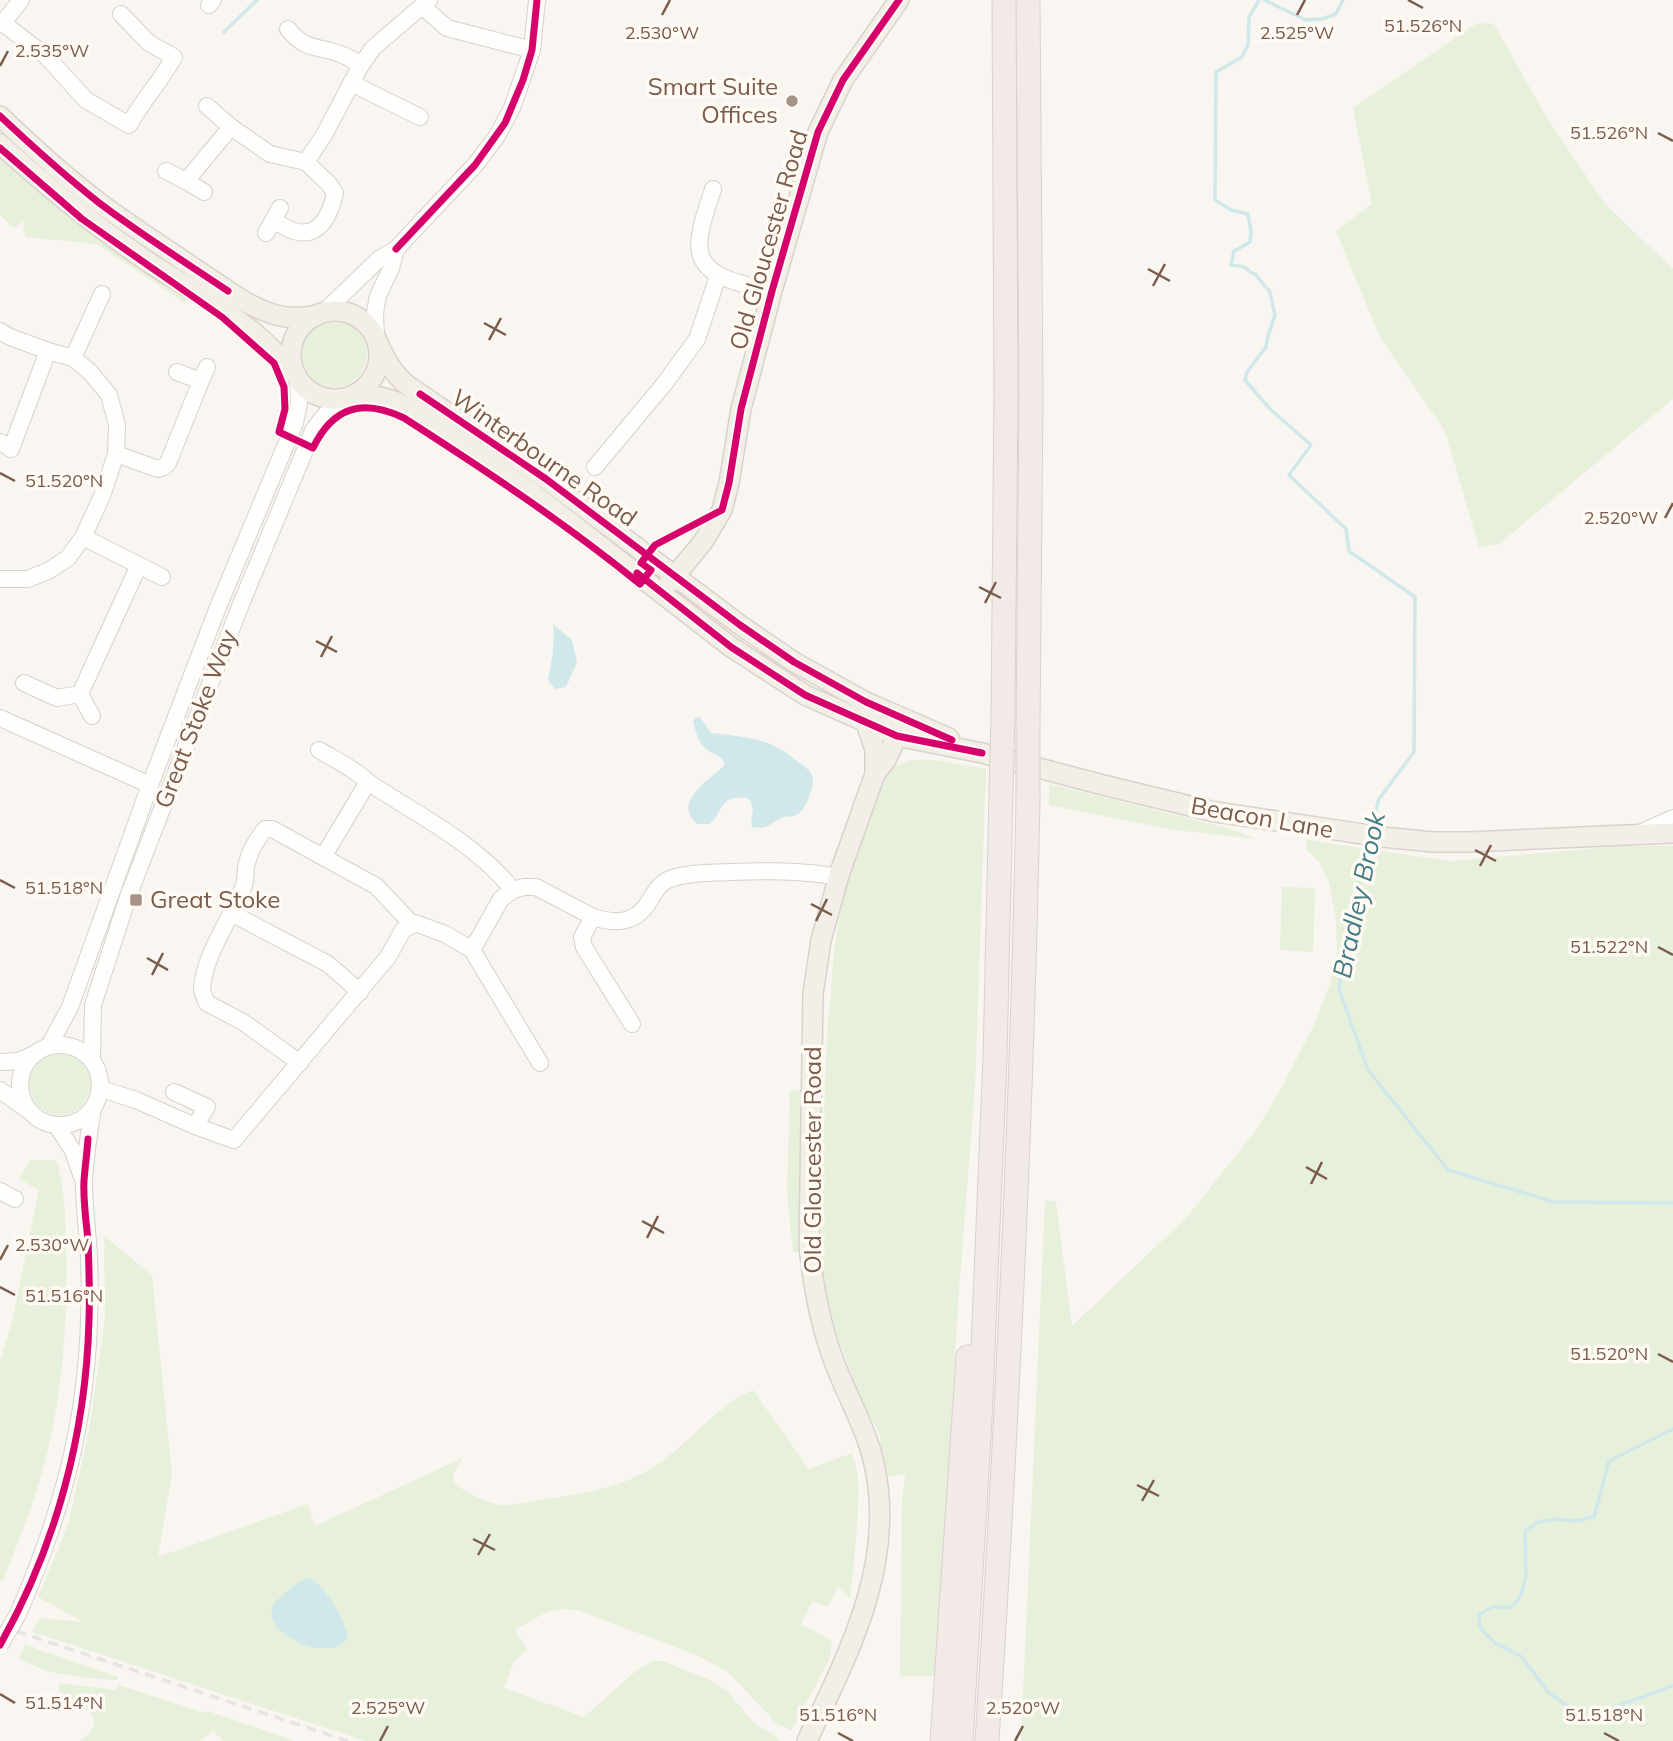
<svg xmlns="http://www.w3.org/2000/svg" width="1673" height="1741" viewBox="0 0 1673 1741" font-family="Mulish,sans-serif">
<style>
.green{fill:#e7f0db}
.water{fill:#d0e8ea}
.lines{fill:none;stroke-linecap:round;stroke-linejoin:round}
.stream{stroke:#d0e8ea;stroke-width:3.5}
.minor-casing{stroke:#d7d1cb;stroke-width:18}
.major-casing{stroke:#dad1cc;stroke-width:22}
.highway-casing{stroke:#dad1cc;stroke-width:25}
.minor{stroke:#fefefd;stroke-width:16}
.major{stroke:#f3eee8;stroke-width:19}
.highway{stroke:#f2eae7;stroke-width:23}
.rail{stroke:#e6e3e7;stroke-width:3.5;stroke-dasharray:10 7;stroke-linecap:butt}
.minor-bridge-casing{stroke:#d7d1cb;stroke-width:18;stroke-linecap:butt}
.highway-bridge-casing{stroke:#dad1cc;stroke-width:25;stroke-linecap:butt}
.minor-bridge{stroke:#fefefd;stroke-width:16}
.highway-bridge{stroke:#f2eae7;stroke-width:23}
.cycleway-casing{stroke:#fffaf3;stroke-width:11}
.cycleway{stroke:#d6006c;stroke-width:7}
.ticks{fill:none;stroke:#7a5c4d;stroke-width:2.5}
.poi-dot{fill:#a69286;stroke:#fffaf3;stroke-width:2.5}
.labels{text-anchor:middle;stroke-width:7;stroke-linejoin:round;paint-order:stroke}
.poi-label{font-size:24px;fill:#7a5c4d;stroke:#fffaf3;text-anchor:end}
.street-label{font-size:24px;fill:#7a5c4d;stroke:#fffaf3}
.water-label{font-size:26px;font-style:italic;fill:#437c86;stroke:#fffaf3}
.ticks-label{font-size:18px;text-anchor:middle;fill:#7a5c4d;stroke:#fffaf3;stroke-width:7;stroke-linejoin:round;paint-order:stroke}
</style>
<rect width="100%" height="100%" fill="#f9f5f0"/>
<g class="green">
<path d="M 1477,23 L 1494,24 L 1545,115 L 1605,204 L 1673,269 L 1673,399 L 1499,544 L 1479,547 L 1445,431 L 1380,337 L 1336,231 L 1372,204 L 1353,108 Z"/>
<path d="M 0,154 L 78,222 L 189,299 L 185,303 L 97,244 L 26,237 L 23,221 L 14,228 L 0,215 Z"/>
<circle cx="334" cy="354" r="33"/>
<path d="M 911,760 L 936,760 L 986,769 L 975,1086 L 958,1304 L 947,1510 L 935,1676 L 900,1676 L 902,1498 L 906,1474 L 885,1477 L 880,1450 L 880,1434 L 861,1400 L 827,1307 L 819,1266 L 818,1227 L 828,1019 C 833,992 831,965 836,938 C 842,898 854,860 868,822 C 875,804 882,785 892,767 Z"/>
<path d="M 1049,784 L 1232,829 L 1256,839 L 1175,830 L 1049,805 Z"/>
<path d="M 1307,840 L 1450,861 L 1624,846 L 1673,846 L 1673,1741 L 1021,1741 L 1045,1200 L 1056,1202 L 1072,1326 L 1187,1217 L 1257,1129 L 1282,1087 L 1316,1021 L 1330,984 L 1337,954 L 1336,919 L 1329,882 L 1319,862 L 1306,849 Z"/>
<path d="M 1282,887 L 1315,888 L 1313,952 L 1280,950 Z"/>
<circle cx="60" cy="1084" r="31"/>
<path d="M 790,1090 L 808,1091 L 804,1252 L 793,1252 L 787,1191 Z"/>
<path d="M 30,1160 L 56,1160 C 66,1188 65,1220 66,1249 C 68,1325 62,1403 41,1476 C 31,1512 16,1546 3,1581 L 0,1580 L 0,1361 L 12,1322 L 39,1190 L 19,1179 Z"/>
<path d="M 104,1236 L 152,1275 L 172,1474 L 158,1557 L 308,1504 L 315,1526 L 463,1458 C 449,1479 449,1482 471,1494 C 479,1499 493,1504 502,1505 C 513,1506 527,1502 539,1500 C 580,1494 626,1488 661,1462 C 693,1439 716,1406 753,1390 L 809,1469 L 852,1453 C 861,1475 858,1500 857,1524 C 855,1549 854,1573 850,1597 L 849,1598 L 838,1587 L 828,1607 L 813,1601 L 801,1624 L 832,1641 L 830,1658 L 792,1730 L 777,1724 L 747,1692 L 726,1671 L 699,1656 L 580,1611 C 575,1610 568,1609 563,1609 C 546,1610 529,1622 515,1630 L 527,1650 L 514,1661 L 504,1688 L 584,1717 L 632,1674 L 652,1661 L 662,1661 L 712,1681 L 727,1691 L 756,1725 L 768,1731 L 780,1741 L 366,1741 L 32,1632 L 40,1618 L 83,1622 L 38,1597 L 61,1543 L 69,1521 L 90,1425 L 105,1319 Z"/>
<path d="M 25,1645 L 118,1677 L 117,1680 C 81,1677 50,1677 19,1658 Z"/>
<path d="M 59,1683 L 116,1690 L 119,1685 L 204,1713 L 208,1711 L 295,1741 L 224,1741 L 213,1731 L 200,1741 L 80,1741 C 114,1718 79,1704 59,1691 Z"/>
</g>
<g class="water">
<path d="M 553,624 L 572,640 L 577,662 L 566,687 L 555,689 L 548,680 C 552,661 555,644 553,624 Z"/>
<path d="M 700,717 L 711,733 C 738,736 760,737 784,751 C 789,754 792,758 797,761 C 809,770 817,774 811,791 C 808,801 803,814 793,816 C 789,817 785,816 782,818 C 770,823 768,830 752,827 C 749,813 758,811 748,798 C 719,794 724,811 710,824 L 697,824 C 671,801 711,780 725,764 C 721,754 714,755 706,749 C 698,743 696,731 693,722 L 695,718 Z"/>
<path d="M 310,1578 C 325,1586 346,1621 348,1638 C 330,1664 265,1636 272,1609 C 273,1603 278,1599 282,1596 C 292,1587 296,1582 310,1578 Z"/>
</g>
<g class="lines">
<g class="stream">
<path d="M 1259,0 L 1249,17 L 1248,45 L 1242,57 L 1216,72 L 1215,200 L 1231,210 L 1248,214 L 1251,232 L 1250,242 L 1234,251 L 1231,265 L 1245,267 L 1250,272 L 1255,274 L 1270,292 L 1275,315 L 1268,336 L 1266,347 L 1247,372 L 1245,380 L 1270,409 L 1311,445 L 1289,475 L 1346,529 L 1349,551 L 1415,597 L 1414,752 L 1379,799 L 1371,829"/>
<path d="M 1264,0 L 1306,20 L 1322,19 L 1336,14 L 1343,0"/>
<path d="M 224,32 L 257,0"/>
<path d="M 1367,843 L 1339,989 L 1368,1070 L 1448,1170 L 1554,1202 L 1673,1203"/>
<path d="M 1673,1429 L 1609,1461 L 1594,1517 L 1576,1521 L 1555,1519 L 1538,1522 L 1525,1531 L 1526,1575 L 1521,1595 L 1512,1607 L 1493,1607 L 1479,1614 L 1480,1628 L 1495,1643 L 1522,1657 L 1548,1692 L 1584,1718 L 1673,1686"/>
</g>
<defs>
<g id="minor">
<path d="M 209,5 L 213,0"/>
<path d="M 423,7 L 447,28 L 532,50"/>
<path d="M 0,21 L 46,56 L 86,100 L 129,125 C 142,101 161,81 174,57 L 149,43 L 121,14"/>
<path d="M 3,23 L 21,0"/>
<path d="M 288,29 C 307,52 317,45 340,54 C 347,56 354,61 361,65"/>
<path d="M 351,83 L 420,117"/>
<path d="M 207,106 L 231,127 L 270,154 L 306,162 L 329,184 L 335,193 C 331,213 320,239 294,231 C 287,229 280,224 273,220"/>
<path d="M 306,162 L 324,135 L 361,65 L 373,48 L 429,0"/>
<path d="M 166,171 L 186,181 L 231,127"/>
<path d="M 186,181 L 204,192"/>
<path d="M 713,189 C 708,206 696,235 700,252 C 705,280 749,285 772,291"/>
<path d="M 266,233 L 280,208"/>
<path d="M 322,314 L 379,259 L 396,249 L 475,165 L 497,136 L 512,108 L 532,50 L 537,0"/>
<path d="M 0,331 L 10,337 L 48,351 L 73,358 L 90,372 L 109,395 L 117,425 L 116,454 L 102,496 L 83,537 L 68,558 L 48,571 L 28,579 L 0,579"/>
<path d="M 376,338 L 375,312 L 378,296 L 391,268 L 396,249"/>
<path d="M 73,358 L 102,294"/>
<path d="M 177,372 L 201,381 L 207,367"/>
<path d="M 0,442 L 11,449 L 48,351"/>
<path d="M 116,454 L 158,469 L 164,467 L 168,463 L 201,381"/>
<path d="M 595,467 L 665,383 L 697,339 L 718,276"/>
<path d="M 83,537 L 162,577"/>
<path d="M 24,683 L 57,698 L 80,694"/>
<path d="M 92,716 L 80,694 L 139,565"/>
<path d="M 0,718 L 150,785"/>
<path d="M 319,750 C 332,758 345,764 357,773 C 363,777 368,782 374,786 C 423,818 476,844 513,890"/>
<path d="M 1642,832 L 1673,818"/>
<path d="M 323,857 L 368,782"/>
<path d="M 231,913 L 328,964 L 360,992"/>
<path d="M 593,917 C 612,923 632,925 646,906 C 656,892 657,882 676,877 C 694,872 712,873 730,872 C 766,871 802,870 838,877"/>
<path d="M 472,950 L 501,899 L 513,890 L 524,887 L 536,887 L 593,917 L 582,937 L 584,947 L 632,1024"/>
<circle cx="60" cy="1085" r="40"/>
<path d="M 49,1046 L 70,1007 L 150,785 L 218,607 L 295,423 L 299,404 L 298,378"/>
<path d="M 92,1060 L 93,1005 L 128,897 L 241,604 L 313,431 C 322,417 333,405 348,397"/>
<path d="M 0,1062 L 18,1061 L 32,1055"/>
<path d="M 300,1063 L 243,1022 L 207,1003 C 205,998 202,993 202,988 C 205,952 232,918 244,885 C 246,878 245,870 247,863 C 250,850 257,839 265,829 L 272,829 L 376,886 L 413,925"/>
<path d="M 101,1089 L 136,1100 L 195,1126 L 234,1140 L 388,957 L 403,930 L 415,923 L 445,934 L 472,950 L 540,1063"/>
<path d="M 0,1090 L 26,1109"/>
<path d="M 174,1092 L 207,1107 L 195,1126"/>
<path d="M 57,1126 L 73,1151 L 82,1177"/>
<path d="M 0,1191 L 15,1199"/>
<path d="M 18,1614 C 60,1518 86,1426 89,1321 C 90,1294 90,1268 88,1241 C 86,1222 84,1202 84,1182 C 85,1158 89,1133 93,1108"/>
</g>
<g id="major">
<path d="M 0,116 C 32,147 65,177 101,204 C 132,227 165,248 197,270 C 222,286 247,307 276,315 C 290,319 303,318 318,315"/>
<path d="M 0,144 C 46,186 95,226 147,261 C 185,286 224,307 258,336 C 272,348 284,362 296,375"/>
<circle cx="335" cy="355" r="44"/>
<path d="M 377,341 C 385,358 392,373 407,385 L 546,479 L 740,625 L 794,662 L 866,702 L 949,738"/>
<path d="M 351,396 C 373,394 391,397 410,409 L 531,492 L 731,647 L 805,695 L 897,736 L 982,753 L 1103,785 L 1211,811 L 1382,837 L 1433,842 L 1470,842 L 1673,833"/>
<path d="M 669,583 L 703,542 L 722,510 L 729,483 L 741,409 L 772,291 L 818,132 L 843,80 L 899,0"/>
<path d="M 866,723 L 875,750 L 875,774"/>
<path d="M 807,1741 C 848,1654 895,1567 875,1468 C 868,1432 848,1398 835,1364 C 820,1325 813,1286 809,1245 L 813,994 L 821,940 L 840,872 L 875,774 L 886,760 L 897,736 L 866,702"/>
</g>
<g id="highway">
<path d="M 1028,0 L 1031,397 L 1028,726"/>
<path d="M 1003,716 L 1006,394 L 1004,0"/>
<path d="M 942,1741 L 968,1357"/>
<path d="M 961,1741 L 980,1420 L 995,1058 L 1001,793"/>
<path d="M 987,1741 C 1007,1427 1022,1113 1028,798"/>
</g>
</defs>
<use href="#minor" class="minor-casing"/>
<use href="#major" class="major-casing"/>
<use href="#highway" class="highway-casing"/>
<use href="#minor" class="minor"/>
<use href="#major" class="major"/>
<use href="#highway" class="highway"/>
<path class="rail" d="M 0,1626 L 348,1741"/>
<defs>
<path id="minor-bridge" d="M 0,1645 L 18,1614"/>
<g id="highway-bridge">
<path d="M 1001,793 L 1003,716"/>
<path d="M 1028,798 L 1028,726"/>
</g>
</defs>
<use href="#minor-bridge" class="minor-bridge-casing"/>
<use href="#highway-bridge" class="highway-bridge-casing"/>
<use href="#minor-bridge" class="minor-bridge"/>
<use href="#highway-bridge" class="highway-bridge"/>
<defs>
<g id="cycleway">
<path d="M 0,116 C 32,146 64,175 98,202 C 140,234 185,262 228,291"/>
<path d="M 0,148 L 82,219 L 222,317 L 274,363 L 284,387 L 285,409 L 279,432 L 313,448 C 333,407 362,398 404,418 C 485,470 565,523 640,584 L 651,570 L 641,563 L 655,545 L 722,510 L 729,483 L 741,409 L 772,291 L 818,132 L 843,80 L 899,0"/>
<path d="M 396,249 L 475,165 L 505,123 L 523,80 L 532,50 L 537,0"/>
<path d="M 420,394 L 546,479 L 740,625 L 794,662 L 866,702 L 952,740"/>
<path d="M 637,573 L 731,647 L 805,695 L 897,736 L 982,753"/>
<path d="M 0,1645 C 56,1546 86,1434 89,1320 C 90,1293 89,1266 88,1240 C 86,1221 83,1200 84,1181 C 85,1167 87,1153 88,1139"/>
</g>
</defs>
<use href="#cycleway" class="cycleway-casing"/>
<use href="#cycleway" class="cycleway"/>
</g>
<path class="ticks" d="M 1408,0 L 1423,8M 662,15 L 670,0M 1297,15 L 1305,0M 0,66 L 8,51M 1658,133 L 1673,141M 1148,269 L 1170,281M 1153,286 L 1165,264M 484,323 L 506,335M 489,340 L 501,318M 0,473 L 15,481M 1665,518 L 1673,503M 979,587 L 1001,598M 985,603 L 996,582M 316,641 L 337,652M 321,657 L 332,636M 1475,850 L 1496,861M 1480,866 L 1491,845M 0,880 L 15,888M 811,904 L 832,915M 816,921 L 827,899M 1658,947 L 1673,955M 147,958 L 168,970M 152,975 L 163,953M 1306,1167 L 1327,1179M 1311,1184 L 1322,1162M 642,1221 L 664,1233M 647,1238 L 658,1216M 0,1260 L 8,1245M 0,1287 L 15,1295M 1658,1354 L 1673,1362M 1137,1485 L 1159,1496M 1142,1501 L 1154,1480M 473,1539 L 495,1550M 478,1555 L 490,1534M 0,1694 L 15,1703M 838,1733 L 853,1741M 1604,1733 L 1619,1741M 380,1741 L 388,1726M 1015,1741 L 1023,1726"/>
<g class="poi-dot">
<circle cx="792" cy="101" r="7"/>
<rect x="129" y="893" width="14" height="14" rx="3.5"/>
</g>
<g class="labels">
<g class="poi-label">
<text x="778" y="95">Smart Suite<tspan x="778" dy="28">Offices</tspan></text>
<text x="150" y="908" text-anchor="start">Great Stoke</text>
</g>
<g class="street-label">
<text transform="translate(769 240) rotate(-74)" y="8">Old Gloucester Road</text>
<text transform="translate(544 458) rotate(35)" y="8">Winterbourne Road</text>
<text transform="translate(196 719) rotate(-69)" y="8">Great Stoke Way</text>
<text transform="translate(1262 818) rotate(10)" y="8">Beacon Lane</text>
<text transform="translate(813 1160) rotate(-90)" y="8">Old Gloucester Road</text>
</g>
<g class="water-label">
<text transform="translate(1359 895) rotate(-78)" y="9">Bradley Brook</text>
</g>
</g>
<g class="ticks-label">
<text x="1423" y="32">51.526°N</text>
<text x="662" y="39">2.530°W</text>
<text x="1297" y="39">2.525°W</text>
<text x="52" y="57">2.535°W</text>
<text x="1609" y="139">51.526°N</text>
<text x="64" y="487">51.520°N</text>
<text x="1621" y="524">2.520°W</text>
<text x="64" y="894">51.518°N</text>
<text x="1609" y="953">51.522°N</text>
<text x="52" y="1251">2.530°W</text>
<text x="64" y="1302">51.516°N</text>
<text x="1609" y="1360">51.520°N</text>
<text x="64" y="1709">51.514°N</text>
<text x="388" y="1714">2.525°W</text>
<text x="1023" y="1714">2.520°W</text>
<text x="838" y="1721">51.516°N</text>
<text x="1604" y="1721">51.518°N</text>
</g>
</svg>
